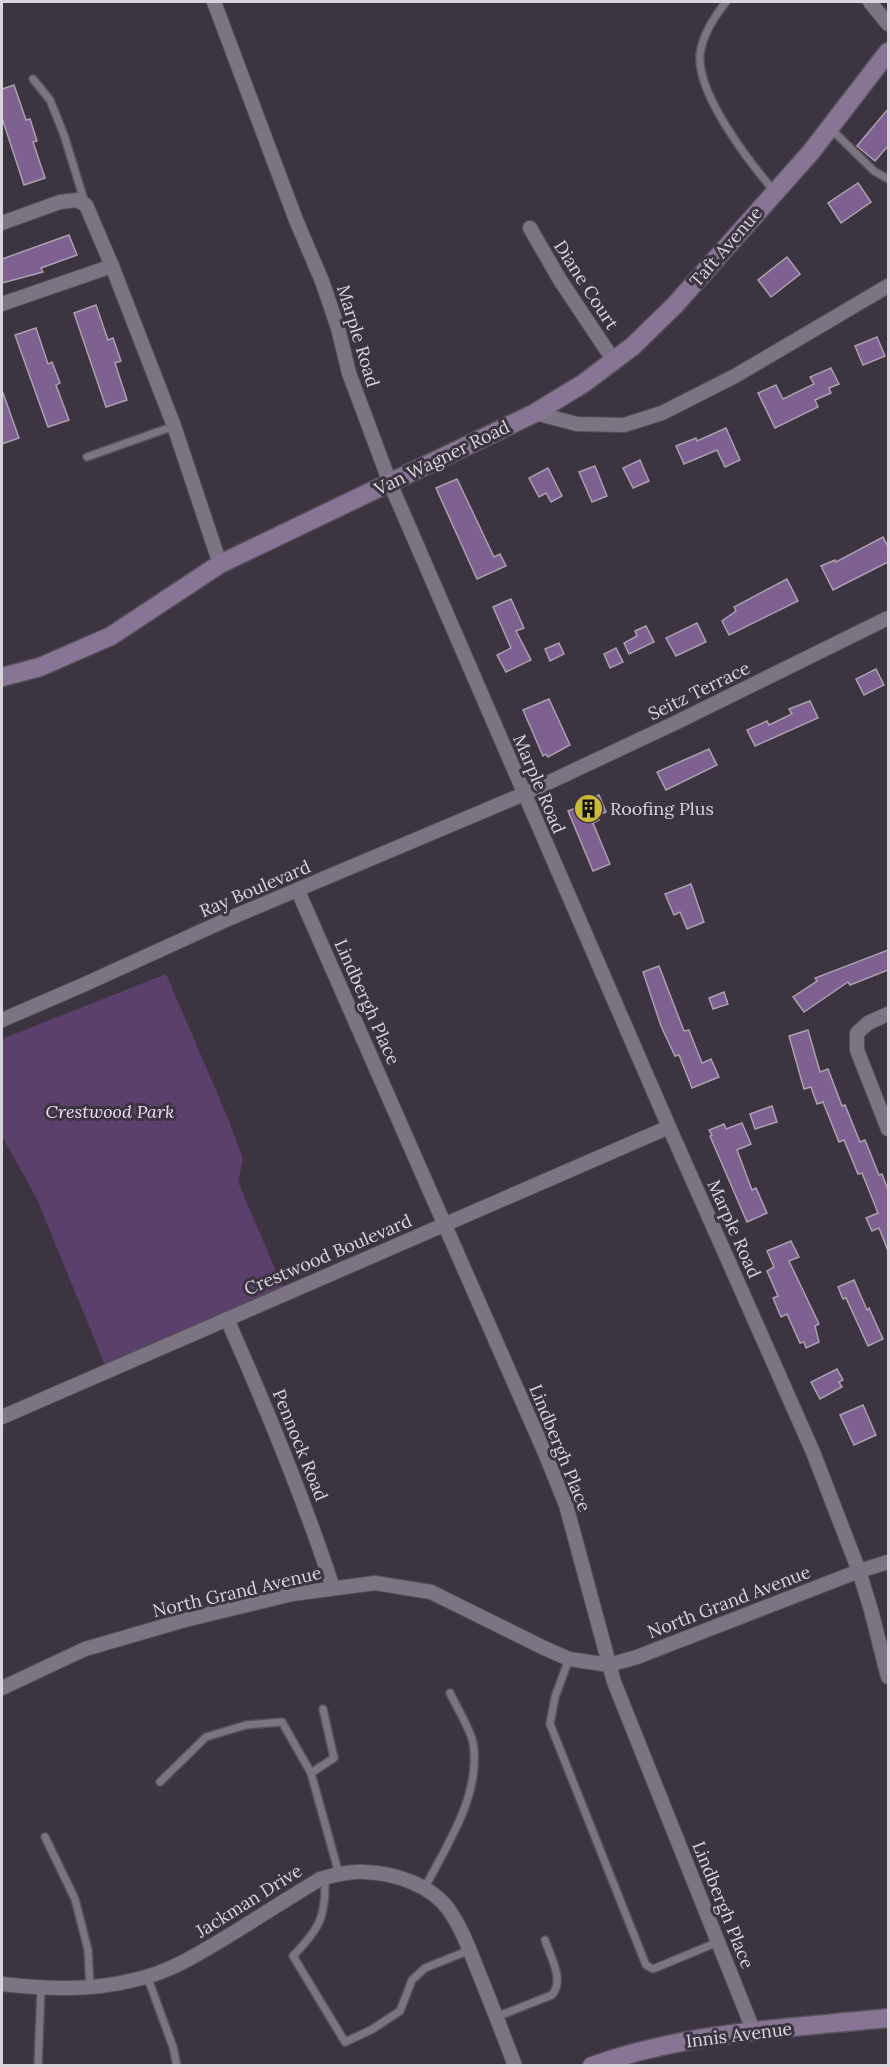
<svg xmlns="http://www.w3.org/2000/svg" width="890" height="2067" viewBox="0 0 890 2067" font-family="Lora,serif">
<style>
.green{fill:#5c406c}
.building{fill:#7e6091;stroke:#aaa0b0;stroke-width:1.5}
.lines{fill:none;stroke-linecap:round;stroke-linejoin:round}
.lane-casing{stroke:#56505a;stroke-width:10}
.street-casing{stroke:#56505a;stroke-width:16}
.secondary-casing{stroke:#56505a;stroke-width:21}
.lane{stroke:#7d7483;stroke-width:7}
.street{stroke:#7d7483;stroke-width:14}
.secondary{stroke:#887495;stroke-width:18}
.labels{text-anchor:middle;stroke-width:6;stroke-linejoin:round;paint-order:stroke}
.street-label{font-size:18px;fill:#d9d4dc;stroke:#3c3441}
.poi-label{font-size:18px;fill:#d9d4dc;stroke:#3c3441;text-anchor:start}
.park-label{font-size:18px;font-style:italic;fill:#eddbf9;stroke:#3c3441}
</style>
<rect width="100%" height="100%" fill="#3c3441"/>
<path class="green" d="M 166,974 L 229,1121 L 243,1159 L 238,1182 L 284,1290 L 105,1365 L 37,1199 L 2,1136 L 2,1039 Z"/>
<g class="building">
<path d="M 14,85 L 26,120 L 30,119 L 37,141 L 33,142 L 45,178 L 24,185 L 2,118 L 2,89 Z"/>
<path d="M 888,109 L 888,146 L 875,161 L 857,146 Z"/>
<path d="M 858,183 L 871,202 L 841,223 L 828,203 Z"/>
<path d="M 69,235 L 77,255 L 41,268 L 43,272 L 2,283 L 2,259 Z"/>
<path d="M 787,257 L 800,274 L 771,297 L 758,280 Z"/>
<path d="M 96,305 L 108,340 L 113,338 L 121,361 L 115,363 L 127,400 L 106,407 L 74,313 Z"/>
<path d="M 36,328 L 48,364 L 52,362 L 60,383 L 56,385 L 69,420 L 48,427 L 15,335 Z"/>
<path d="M 877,337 L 885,356 L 863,365 L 855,346 Z"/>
<path d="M 831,368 L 839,384 L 829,388 L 831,393 L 815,400 L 818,407 L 775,428 L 758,393 L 776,385 L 783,399 L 814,384 L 810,377 Z"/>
<path d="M 2,393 L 3,393 L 19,438 L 2,444 Z"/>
<path d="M 726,428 L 740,460 L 725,467 L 717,450 L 684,464 L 676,446 L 696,438 L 697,441 Z"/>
<path d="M 640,460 L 649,481 L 633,488 L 623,468 Z"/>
<path d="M 595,466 L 607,496 L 592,502 L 579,472 Z"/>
<path d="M 548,468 L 562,496 L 551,502 L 546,493 L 539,497 L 529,478 Z"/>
<path d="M 457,479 L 494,557 L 500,554 L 506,566 L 477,579 L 436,488 Z"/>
<path d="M 883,537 L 888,547 L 888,562 L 833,590 L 821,566 L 835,560 L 836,562 Z"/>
<path d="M 787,579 L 798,601 L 729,635 L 722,621 L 736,611 L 734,607 Z"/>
<path d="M 511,599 L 524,628 L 516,631 L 531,660 L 506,672 L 497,655 L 511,648 L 493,607 Z"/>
<path d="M 697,623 L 706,642 L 676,656 L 666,638 Z"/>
<path d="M 646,626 L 654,642 L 629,654 L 624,643 L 637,636 L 635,631 Z"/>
<path d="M 559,643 L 564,654 L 550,661 L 545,649 Z"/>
<path d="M 616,648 L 623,662 L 610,668 L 604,654 Z"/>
<path d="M 876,669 L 884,685 L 864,695 L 856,679 Z"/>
<path d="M 549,699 L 570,745 L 548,757 L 546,754 L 543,756 L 523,710 Z"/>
<path d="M 810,701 L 818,718 L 755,746 L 747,730 L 767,721 L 769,725 L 792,714 L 789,709 Z"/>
<path d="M 709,749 L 717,765 L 666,790 L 657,772 Z"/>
<path d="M 599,795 L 606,812 L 597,815 L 599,820 L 593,823 L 610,864 L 593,871 L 568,811 L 576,808 L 575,805 Z"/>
<path d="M 691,884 L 704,922 L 687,929 L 680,912 L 674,915 L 665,894 Z"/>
<path d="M 888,950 L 888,970 L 850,985 L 848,982 L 804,1012 L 793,997 L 817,981 L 815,978 Z"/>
<path d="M 659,966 L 684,1031 L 689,1030 L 702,1063 L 711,1059 L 719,1077 L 692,1088 L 679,1055 L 675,1056 L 661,1026 L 643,972 Z"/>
<path d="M 724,992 L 728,1004 L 713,1009 L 709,998 Z"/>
<path d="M 808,1030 L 820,1072 L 828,1069 L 842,1106 L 845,1105 L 860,1142 L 865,1140 L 879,1175 L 882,1174 L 888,1190 L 888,1251 L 879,1228 L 872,1231 L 866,1218 L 878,1213 L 862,1173 L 858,1174 L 844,1140 L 839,1142 L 823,1102 L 817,1104 L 811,1087 L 804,1089 L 789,1036 Z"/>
<path d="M 772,1106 L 777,1122 L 755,1129 L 750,1114 Z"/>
<path d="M 742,1123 L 751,1144 L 737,1150 L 752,1190 L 756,1188 L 767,1213 L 747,1222 L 710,1136 L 712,1135 L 709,1130 L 724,1124 L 726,1129 Z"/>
<path d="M 791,1241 L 799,1257 L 789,1261 L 819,1324 L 815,1326 L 819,1342 L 806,1348 L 804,1342 L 800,1343 L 787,1314 L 781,1317 L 773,1298 L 778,1296 L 767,1271 L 774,1267 L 767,1251 Z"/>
<path d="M 854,1280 L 867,1310 L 869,1308 L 883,1339 L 868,1346 L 846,1298 L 843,1299 L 838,1287 Z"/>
<path d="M 837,1369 L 843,1380 L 839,1382 L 842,1387 L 820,1399 L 811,1382 Z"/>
<path d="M 863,1405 L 876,1435 L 854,1445 L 840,1415 Z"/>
</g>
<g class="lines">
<defs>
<g id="lane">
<path d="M 726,2 C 714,17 702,35 700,55 C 697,95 750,163 775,192"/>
<path d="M 33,79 L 50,100 L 64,135 L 85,203"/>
<path d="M 830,128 L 874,171 L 888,179"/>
<path d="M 87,457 L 174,426"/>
<path d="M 569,1659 L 555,1697 L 550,1724 L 646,1965 L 653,1969 L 718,1942"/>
<path d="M 311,1773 L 334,1758 L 323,1709"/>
<path d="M 160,1782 L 206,1737 L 246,1725 L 282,1722 L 311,1773 L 339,1874"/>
<path d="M 45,1837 L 75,1899 L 88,1950 L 90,1987"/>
<path d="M 325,1878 C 326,1917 320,1928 293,1956 L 345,2042 L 371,2030 L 400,2011 L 412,1980 L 425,1968 L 470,1950"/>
<path d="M 424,1889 C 446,1847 482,1793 473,1743 C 471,1730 456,1706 450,1693"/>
<path d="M 147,1976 L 173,2047 L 177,2066"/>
<path d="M 496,2017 L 552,1995 C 565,1980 550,1956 545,1940"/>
<path d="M 38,2066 L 41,1988"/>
</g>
<g id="street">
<path d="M 214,2 L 296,220 L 322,281 L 338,328 L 349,373 L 390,483 L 669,1127 L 813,1452 L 859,1571 L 871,1610 L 888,1677"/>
<path d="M 870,2 L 888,24"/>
<path d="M 2,223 L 60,202 L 77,200 L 86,205 L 112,266 L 2,304"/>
<path d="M 530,228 L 560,280 L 614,361"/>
<path d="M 112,266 L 174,426 L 220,564"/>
<path d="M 535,413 L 577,424 L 624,425 L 662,413 L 735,376 L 888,286"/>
<path d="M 298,891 L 545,1453 L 566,1505 L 614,1682 L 754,2032"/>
<path d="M 888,1014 L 868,1023 L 857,1033 L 857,1050 L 888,1129"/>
<path d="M 2,1020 L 83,985 L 228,919 L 524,794 L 675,723 L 888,618"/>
<path d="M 227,1319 C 266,1407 303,1496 333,1588"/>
<path d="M 2,1417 L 669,1127"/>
<path d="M 2,1688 L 85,1649 L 185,1620 L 292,1594 L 375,1583 L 431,1592 L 542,1647 L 569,1659 L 609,1665 L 637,1657 L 859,1571 L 888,1562"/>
<path d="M 2,1984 C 46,1989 90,1991 134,1980 C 172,1972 205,1950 238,1930 C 265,1913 292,1896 320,1879 C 334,1875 350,1871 365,1872 C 395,1873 431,1885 449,1910 C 463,1930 471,1954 480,1976 C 492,2006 504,2036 515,2066"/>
</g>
<g id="secondary">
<path d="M 2,677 L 40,667 L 111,636 L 220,564 L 535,413 L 584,383 L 633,346 L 675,305 L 811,152 L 888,52"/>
<path d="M 592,2066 C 686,2032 790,2028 888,2018"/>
</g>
</defs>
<use href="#lane" class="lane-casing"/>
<use href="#street" class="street-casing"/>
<use href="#secondary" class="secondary-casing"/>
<use href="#lane" class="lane"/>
<use href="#street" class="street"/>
<use href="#secondary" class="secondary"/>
</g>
<defs>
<symbol id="building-disc" viewBox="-11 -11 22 22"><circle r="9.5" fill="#caba3a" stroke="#3c3441"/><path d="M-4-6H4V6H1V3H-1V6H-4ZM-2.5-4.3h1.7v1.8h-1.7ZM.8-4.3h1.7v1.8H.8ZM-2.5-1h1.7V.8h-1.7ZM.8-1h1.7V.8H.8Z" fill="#111"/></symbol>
</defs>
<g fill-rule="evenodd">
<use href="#building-disc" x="572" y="792" width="33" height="33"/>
</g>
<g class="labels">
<g class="street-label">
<text transform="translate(726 247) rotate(-49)" y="6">Taft Avenue</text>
<text transform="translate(586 285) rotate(57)" y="6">Diane Court</text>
<text transform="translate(358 336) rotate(73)" y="6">Marple Road</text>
<text transform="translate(442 458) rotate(-26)" y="6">Van Wagner Road</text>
<text transform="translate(699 691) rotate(-26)" y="6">Seitz Terrace</text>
<text transform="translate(539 784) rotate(67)" y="6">Marple Road</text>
<text transform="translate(255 889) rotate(-23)" y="6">Ray Boulevard</text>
<text transform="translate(367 1002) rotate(66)" y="6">Lindbergh Place</text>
<text transform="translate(734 1229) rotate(66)" y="6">Marple Road</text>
<text transform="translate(328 1255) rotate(-23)" y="6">Crestwood Boulevard</text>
<text transform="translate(300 1445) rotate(68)" y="6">Pennock Road</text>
<text transform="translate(560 1448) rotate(68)" y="6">Lindbergh Place</text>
<text transform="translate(237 1592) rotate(-13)" y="6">North Grand Avenue</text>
<text transform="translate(729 1602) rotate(-21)" y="6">North Grand Avenue</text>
<text transform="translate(249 1901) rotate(-32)" y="6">Jackman Drive</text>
<text transform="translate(723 1905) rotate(68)" y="6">Lindbergh Place</text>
<text transform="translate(739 2035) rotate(-7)" y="6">Innis Avenue</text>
</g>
<g class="poi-label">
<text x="610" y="815">Roofing Plus</text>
</g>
<g class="park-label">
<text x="110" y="1118">Crestwood Park</text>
</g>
</g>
<rect width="890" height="2067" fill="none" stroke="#d9d4dc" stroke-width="6"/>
</svg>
